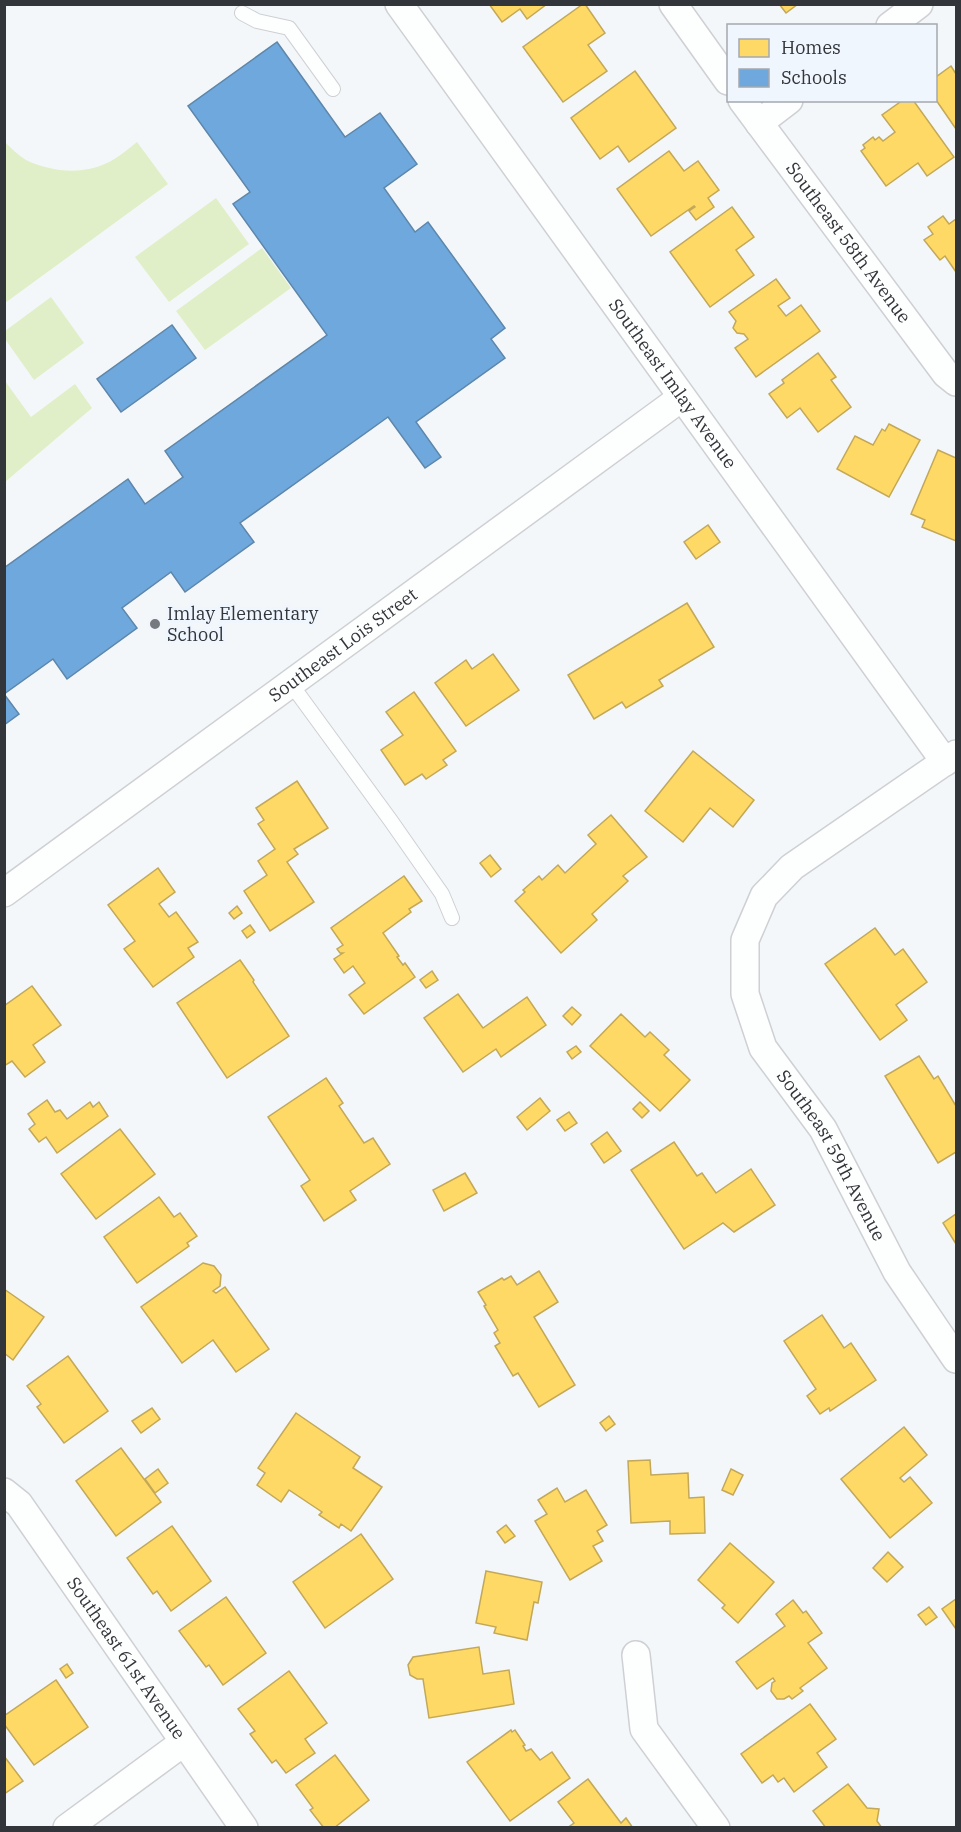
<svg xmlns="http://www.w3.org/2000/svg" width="961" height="1832" viewBox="0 0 961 1832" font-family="'IBM Plex Serif',serif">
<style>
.green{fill:#e0efc7}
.homes{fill:#ffd966;stroke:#c2a858;stroke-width:1.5}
.schools{fill:#6fa8dc;stroke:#5d86ab;stroke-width:1.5}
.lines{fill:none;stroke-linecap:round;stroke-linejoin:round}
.service-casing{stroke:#ced0d4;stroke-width:16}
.minor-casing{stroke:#ced0d4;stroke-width:30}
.service{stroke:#fdfefe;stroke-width:14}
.minor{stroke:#fdfefe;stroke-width:27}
.poi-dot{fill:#76797d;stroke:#f0f6fe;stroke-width:2}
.labels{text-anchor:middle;stroke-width:6;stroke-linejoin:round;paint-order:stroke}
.street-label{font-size:18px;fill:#323539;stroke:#f0f6fe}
.poi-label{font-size:18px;fill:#323539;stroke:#f0f6fe;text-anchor:start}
</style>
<rect width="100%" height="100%" fill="#f4f7fa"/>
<g class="green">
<path d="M 5,142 C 11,148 18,155 26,160 C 51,172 82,175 107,163 C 118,158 128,149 137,142 L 168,184 L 5,303 Z"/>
<path d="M 216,198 L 249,244 L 169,302 L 135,257 Z"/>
<path d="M 262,248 L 291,288 L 205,350 L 176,311 Z"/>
<path d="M 51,297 L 84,343 L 34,380 L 5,339 L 5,331 Z"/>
<path d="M 5,381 L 31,417 L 75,384 L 92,408 L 5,482 Z"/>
</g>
<g class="homes">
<path d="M 489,4 L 547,4 L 527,19 L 520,9 L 502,22 Z"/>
<path d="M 583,4 L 585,4 L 605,33 L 588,45 L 607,71 L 563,102 L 523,47 Z"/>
<path d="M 779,4 L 798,4 L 786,13 Z"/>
<path d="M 951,66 L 956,74 L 956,129 L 936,100 L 936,77 Z"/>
<path d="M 635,71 L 676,128 L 629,162 L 618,146 L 600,159 L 571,118 Z"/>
<path d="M 903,100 L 913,100 L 954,157 L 927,176 L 918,163 L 886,186 L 861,151 L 865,148 L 863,145 L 873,137 L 875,140 L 879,137 L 883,141 L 895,132 L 882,115 Z"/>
<path d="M 669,151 L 684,171 L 698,161 L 719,190 L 708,198 L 714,207 L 696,220 L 689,211 L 695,207 L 694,206 L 651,236 L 617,189 Z"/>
<path d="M 732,207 L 754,237 L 736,250 L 754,275 L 710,307 L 670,252 Z"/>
<path d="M 943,216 L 949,224 L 956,219 L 956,272 L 945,256 L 940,260 L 924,240 L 933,234 L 928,227 Z"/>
<path d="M 776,279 L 790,298 L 778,306 L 786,316 L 801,305 L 820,331 L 756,377 L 735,348 L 748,339 L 744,334 L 737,333 L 733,328 L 736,321 L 729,312 Z"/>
<path d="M 818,353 L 836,377 L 831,380 L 851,407 L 818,432 L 800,408 L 787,418 L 769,394 L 784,383 L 782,380 Z"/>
<path d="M 889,424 L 920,440 L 889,497 L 837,469 L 855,436 L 873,445 L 882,429 L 885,431 Z"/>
<path d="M 938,450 L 956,458 L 956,541 L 922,527 L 925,520 L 911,514 Z"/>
<path d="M 708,525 L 720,542 L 696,559 L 684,542 Z"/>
<path d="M 687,603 L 714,647 L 659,680 L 663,686 L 626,708 L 622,702 L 594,719 L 568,675 Z"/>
<path d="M 493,654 L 519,690 L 466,726 L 435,683 L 466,660 L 472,669 Z"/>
<path d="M 414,692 L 456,751 L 443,760 L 447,765 L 426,779 L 422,774 L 405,785 L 381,750 L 403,735 L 386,712 Z"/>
<path d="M 693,751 L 754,800 L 733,827 L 710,808 L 683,842 L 645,811 Z"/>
<path d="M 297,781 L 328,828 L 294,849 L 298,854 L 287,862 L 314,902 L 270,931 L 244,891 L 267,875 L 258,861 L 275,849 L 258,824 L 264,820 L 256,808 Z"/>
<path d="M 611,815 L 647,857 L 623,876 L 628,881 L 592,914 L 597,920 L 561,953 L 515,901 L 525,892 L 523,890 L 539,876 L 542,880 L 558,865 L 565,873 L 596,844 L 588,835 Z"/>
<path d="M 490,855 L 501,869 L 491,877 L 480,863 Z"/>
<path d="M 158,868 L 175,892 L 159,904 L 169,917 L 176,912 L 198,942 L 188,948 L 194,957 L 153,987 L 124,949 L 135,941 L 108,905 Z"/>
<path d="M 404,876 L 422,901 L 409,909 L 411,912 L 383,933 L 399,956 L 397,957 L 403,965 L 405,963 L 415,977 L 364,1014 L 349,995 L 365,983 L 353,966 L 344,973 L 334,959 L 343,953 L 340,953 L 337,949 L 343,945 L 331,928 Z"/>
<path d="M 237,906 L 242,913 L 234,919 L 229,913 Z"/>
<path d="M 250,925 L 255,932 L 247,938 L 242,931 Z"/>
<path d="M 875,928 L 895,955 L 903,949 L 927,982 L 896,1005 L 907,1020 L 880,1040 L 825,964 Z"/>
<path d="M 240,960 L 254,980 L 253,982 L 289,1036 L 227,1078 L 177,1003 Z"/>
<path d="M 432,971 L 438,980 L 426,988 L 420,980 Z"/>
<path d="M 32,986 L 61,1025 L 33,1045 L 45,1062 L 25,1077 L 12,1061 L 4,1066 L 4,1006 Z"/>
<path d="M 458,994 L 483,1028 L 527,997 L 546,1025 L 501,1057 L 496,1049 L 463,1072 L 424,1018 Z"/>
<path d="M 572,1007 L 581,1015 L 572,1025 L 563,1016 Z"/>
<path d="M 621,1014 L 645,1037 L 650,1032 L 669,1050 L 664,1055 L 690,1080 L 660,1111 L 590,1046 Z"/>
<path d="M 576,1046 L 581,1052 L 572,1059 L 567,1052 Z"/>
<path d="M 919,1056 L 934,1079 L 938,1076 L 956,1106 L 956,1152 L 938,1163 L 885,1076 Z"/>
<path d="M 326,1078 L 343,1103 L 339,1106 L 364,1143 L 373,1138 L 390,1164 L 350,1191 L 356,1200 L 324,1221 L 301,1186 L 310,1180 L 268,1117 Z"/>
<path d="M 540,1098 L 550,1111 L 527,1130 L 517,1117 Z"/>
<path d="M 47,1100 L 55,1112 L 60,1110 L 67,1119 L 90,1102 L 93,1107 L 99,1102 L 108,1116 L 57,1153 L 46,1137 L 39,1142 L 29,1129 L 35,1124 L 28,1114 Z"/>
<path d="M 640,1102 L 649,1111 L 642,1118 L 633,1109 Z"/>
<path d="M 569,1112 L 577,1123 L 565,1131 L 557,1120 Z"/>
<path d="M 120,1129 L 155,1174 L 96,1219 L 61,1174 Z"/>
<path d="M 607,1132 L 621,1151 L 604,1163 L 591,1144 Z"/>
<path d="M 674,1142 L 697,1176 L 702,1173 L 716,1193 L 751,1169 L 775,1205 L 734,1232 L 723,1223 L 684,1249 L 631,1170 Z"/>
<path d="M 465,1173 L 477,1193 L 444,1211 L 433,1190 Z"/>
<path d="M 159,1197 L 174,1217 L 180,1213 L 197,1236 L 187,1243 L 189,1246 L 137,1283 L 104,1237 Z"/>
<path d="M 956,1214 L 956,1244 L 943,1223 Z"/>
<path d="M 203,1263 L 214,1266 L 221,1275 L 220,1286 L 213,1291 L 216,1293 L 225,1287 L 269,1349 L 236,1372 L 213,1340 L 182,1363 L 141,1307 Z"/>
<path d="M 539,1271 L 558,1302 L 534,1317 L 575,1385 L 539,1407 L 518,1373 L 513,1376 L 495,1346 L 500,1343 L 494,1333 L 498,1330 L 484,1306 L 486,1305 L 478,1292 L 502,1278 L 504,1280 L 511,1276 L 517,1285 Z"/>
<path d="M 4,1289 L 44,1317 L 13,1360 L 4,1353 Z"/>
<path d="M 822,1315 L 844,1348 L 851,1343 L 876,1380 L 830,1411 L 829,1408 L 820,1414 L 807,1396 L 816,1389 L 784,1341 Z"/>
<path d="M 68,1356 L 108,1411 L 64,1443 L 37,1407 L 41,1404 L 27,1386 Z"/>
<path d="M 152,1408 L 160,1419 L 141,1433 L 132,1421 Z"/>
<path d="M 296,1413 L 360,1457 L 353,1468 L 382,1487 L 351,1531 L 341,1524 L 339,1528 L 319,1515 L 322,1512 L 289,1490 L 281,1502 L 257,1485 L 265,1473 L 258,1468 Z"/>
<path d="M 609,1416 L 615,1424 L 606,1431 L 600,1423 Z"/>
<path d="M 904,1427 L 927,1455 L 900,1478 L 904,1482 L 910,1477 L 932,1503 L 890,1538 L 841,1479 Z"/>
<path d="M 121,1448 L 161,1502 L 116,1536 L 76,1481 Z"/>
<path d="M 650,1460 L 651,1475 L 688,1473 L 689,1498 L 704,1497 L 705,1533 L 670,1534 L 670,1521 L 631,1523 L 628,1461 Z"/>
<path d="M 158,1469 L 168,1483 L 155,1493 L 145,1479 Z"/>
<path d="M 731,1469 L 743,1475 L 733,1495 L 722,1490 Z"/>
<path d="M 557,1488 L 565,1502 L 586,1490 L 607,1525 L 597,1531 L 603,1541 L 593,1546 L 602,1561 L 570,1580 L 535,1521 L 547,1514 L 538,1500 Z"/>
<path d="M 506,1525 L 515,1536 L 505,1543 L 497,1532 Z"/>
<path d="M 172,1526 L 211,1581 L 171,1611 L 157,1591 L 153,1594 L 127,1558 Z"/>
<path d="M 361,1534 L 393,1579 L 325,1628 L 293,1582 Z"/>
<path d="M 730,1543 L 774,1582 L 738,1623 L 722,1608 L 725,1605 L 698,1580 Z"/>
<path d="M 888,1552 L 903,1567 L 887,1582 L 873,1568 Z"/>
<path d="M 486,1571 L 542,1582 L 538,1603 L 534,1602 L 527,1640 L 494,1633 L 496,1627 L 476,1623 Z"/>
<path d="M 226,1597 L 266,1653 L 223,1685 L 209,1665 L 206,1667 L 179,1631 Z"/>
<path d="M 956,1599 L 956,1629 L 942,1609 Z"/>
<path d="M 793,1600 L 803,1613 L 806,1611 L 822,1633 L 808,1643 L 827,1668 L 800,1688 L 803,1691 L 792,1699 L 789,1696 L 784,1699 L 777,1699 L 771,1691 L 772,1683 L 775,1681 L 773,1678 L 757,1689 L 736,1662 L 785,1626 L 776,1614 Z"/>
<path d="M 929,1607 L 937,1617 L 926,1625 L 918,1615 Z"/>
<path d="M 479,1647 L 483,1674 L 509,1670 L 514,1704 L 429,1718 L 423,1679 L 417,1679 L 410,1675 L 408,1665 L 413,1657 Z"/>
<path d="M 67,1664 L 73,1673 L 66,1678 L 60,1669 Z"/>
<path d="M 289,1671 L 327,1723 L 305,1739 L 315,1753 L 286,1773 L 276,1760 L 272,1763 L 250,1734 L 255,1731 L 238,1709 Z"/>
<path d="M 56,1680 L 88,1727 L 34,1765 L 4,1724 L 4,1716 Z"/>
<path d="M 810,1704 L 836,1739 L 817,1753 L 827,1767 L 794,1792 L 784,1778 L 778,1782 L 773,1775 L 762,1783 L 741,1754 Z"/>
<path d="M 511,1730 L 512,1732 L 515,1730 L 525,1745 L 523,1746 L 526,1751 L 531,1749 L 540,1760 L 552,1752 L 570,1778 L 510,1821 L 467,1762 Z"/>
<path d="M 335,1755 L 369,1800 L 334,1828 L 324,1828 L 310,1810 L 313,1808 L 296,1785 Z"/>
<path d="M 4,1756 L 23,1781 L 4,1794 Z"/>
<path d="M 588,1779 L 621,1823 L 626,1818 L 633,1828 L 567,1828 L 574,1823 L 558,1802 Z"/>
<path d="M 848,1784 L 867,1808 L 879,1809 L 877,1821 L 882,1828 L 826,1828 L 813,1811 Z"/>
</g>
<g class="schools">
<path d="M 277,42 L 345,137 L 380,113 L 417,164 L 384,188 L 415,232 L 428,222 L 505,328 L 491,339 L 505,358 L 416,422 L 441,457 L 425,468 L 388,417 L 240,523 L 254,542 L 185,592 L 171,572 L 122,608 L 137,628 L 67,679 L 53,659 L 4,694 L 4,568 L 128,479 L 145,504 L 183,477 L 165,451 L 327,335 L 233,204 L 250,192 L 188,106 Z"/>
<path d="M 172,325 L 196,358 L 121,412 L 97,379 Z"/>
<path d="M 4,694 L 19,714 L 4,725 Z"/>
</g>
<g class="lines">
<defs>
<g id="service">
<path d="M 242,13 L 257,21 L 289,28 L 333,89"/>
<path d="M 291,684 L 391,821 L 442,894 L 452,918"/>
</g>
<g id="minor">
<path id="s1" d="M 399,4 L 945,762"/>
<path d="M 673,4 L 728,81"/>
<path d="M 890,26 L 919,4"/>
<path id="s2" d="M 742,100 L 946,374 L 956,382"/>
<path d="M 759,123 L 789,100"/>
<path id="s3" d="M 956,754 L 792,867 L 764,896 L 745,940 L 745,994 L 763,1048 L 823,1129 L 897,1272 L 956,1359"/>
<path id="s4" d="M 4,893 L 681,398"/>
<path id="s5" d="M 4,1492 L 19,1504 L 244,1828"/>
<path d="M 636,1655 L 644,1729 L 716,1828"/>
<path d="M 67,1828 L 184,1742"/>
</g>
</defs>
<use href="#service" class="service-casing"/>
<use href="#minor" class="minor-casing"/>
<use href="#service" class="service"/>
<use href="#minor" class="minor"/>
</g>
<circle class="poi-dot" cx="155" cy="624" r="6"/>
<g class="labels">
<g class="street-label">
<text dy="6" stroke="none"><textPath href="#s2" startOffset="178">Southeast 58th Avenue</textPath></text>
<text dy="6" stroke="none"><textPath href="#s1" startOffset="468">Southeast Imlay Avenue</textPath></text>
<text dy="6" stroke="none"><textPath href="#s4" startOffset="420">Southeast Lois Street</textPath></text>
<text dy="6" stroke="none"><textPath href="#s3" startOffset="526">Southeast 59th Avenue</textPath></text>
<text dy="6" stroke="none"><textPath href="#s5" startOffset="207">Southeast 61st Avenue</textPath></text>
</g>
<g class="poi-label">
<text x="167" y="620">Imlay Elementary<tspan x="167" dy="21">School</tspan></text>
</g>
</g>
<rect width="961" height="1832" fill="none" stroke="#323539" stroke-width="12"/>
<rect x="727" y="24" width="210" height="78" fill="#f0f6fe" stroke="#a4a9af" stroke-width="1.5"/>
<rect x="739" y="39" width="30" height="18" fill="#ffd966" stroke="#a4a9af" stroke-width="1.5"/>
<text x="781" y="54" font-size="18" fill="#323539">Homes</text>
<rect x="739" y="69" width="30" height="18" fill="#6fa8dc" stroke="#a4a9af" stroke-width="1.5"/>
<text x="781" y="84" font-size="18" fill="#323539">Schools</text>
</svg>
